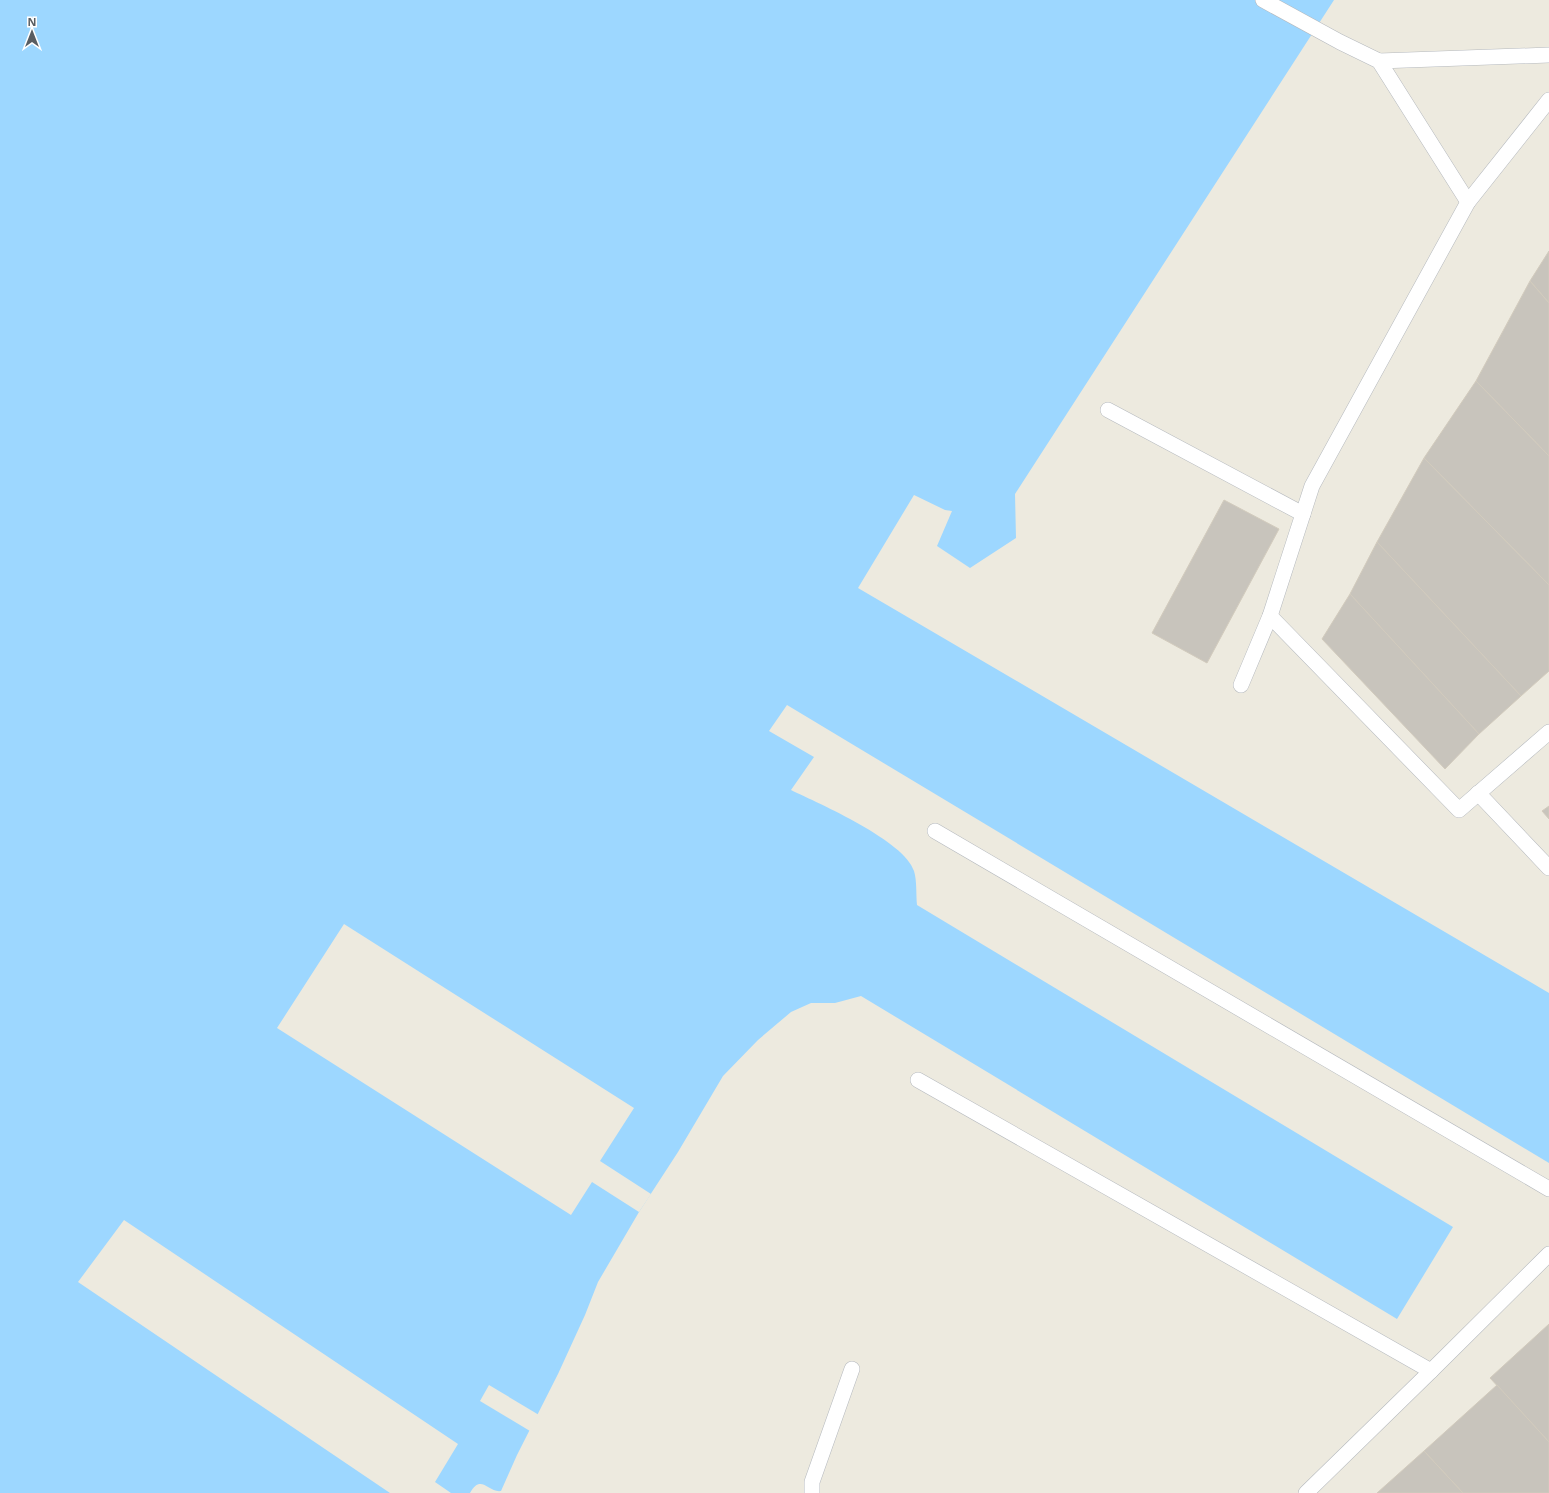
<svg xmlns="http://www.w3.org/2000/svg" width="1549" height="1493" viewBox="0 0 1549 1493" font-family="'Open Sans',sans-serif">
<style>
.water{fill:#9dd7ff}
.pier{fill:#edeadf}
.building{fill:#c8c4bc;stroke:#d2cbbd}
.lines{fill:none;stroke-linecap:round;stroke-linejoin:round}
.service-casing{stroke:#b5b9be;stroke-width:16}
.service{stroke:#fff;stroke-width:15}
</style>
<rect width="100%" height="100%" fill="#edeadf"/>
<path class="water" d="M 0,0 L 1334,0 L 1015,494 L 1016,538 L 970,568 L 937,546 L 952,511 L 945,510 L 914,495 L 858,588 L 1549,993 L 1549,1163 L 787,705 L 769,731 L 814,757 L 791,790 C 820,804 905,841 914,871 C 917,880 916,896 917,905 L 1453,1227 L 1397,1319 L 861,996 L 835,1003 L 811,1003 L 791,1012 L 758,1040 L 723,1076 L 678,1152 L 639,1212 L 598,1282 L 585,1315 L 558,1374 L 517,1455 L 501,1491 C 488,1493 481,1473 470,1493 L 0,1493 Z"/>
<g class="pier">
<path d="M 344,924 L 634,1108 L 600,1161 L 651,1194 L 639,1212 L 592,1182 L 571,1215 L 277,1028 Z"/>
<path d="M 124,1220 L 458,1444 L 435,1482 L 451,1493 L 390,1493 L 78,1282 Z"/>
<path d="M 489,1385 L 539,1415 L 530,1431 L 480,1401 Z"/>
</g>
<g class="building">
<path d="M 1549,251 L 1549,303 L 1530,281 Z"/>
<path d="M 1530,281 L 1549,303 L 1549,456 L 1476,381 Z"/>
<path d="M 1476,381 L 1549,456 L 1549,585 L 1424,458 Z"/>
<path d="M 1424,458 L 1549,585 L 1549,671 L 1521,696 L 1377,542 Z"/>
<path d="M 1224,500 L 1279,529 L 1207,663 L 1152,633 Z"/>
<path d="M 1377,542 L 1521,696 L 1479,734 L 1350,594 Z"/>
<path d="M 1350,594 L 1479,734 L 1445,769 L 1322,639 Z"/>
<path d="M 1549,806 L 1549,819 L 1542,811 Z"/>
<path d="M 1549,1324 L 1549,1442 L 1490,1378 Z"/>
<path d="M 1497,1385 L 1549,1442 L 1549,1493 L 1463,1493 L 1424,1451 Z"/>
<path d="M 1424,1451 L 1463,1493 L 1377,1493 Z"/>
</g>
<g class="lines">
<defs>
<g id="service">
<path d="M 1263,0 L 1340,42 L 1379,61 L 1468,202"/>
<path d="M 1379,61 L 1549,55"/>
<path d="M 1108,410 L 1303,514"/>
<path d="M 1270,616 L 1459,810 L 1549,732"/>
<path d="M 1241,685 L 1270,616 L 1312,486 L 1468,202 L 1549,100"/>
<path d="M 1478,793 L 1549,868"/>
<path d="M 935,831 L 1549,1189"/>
<path d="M 918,1080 L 1431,1371"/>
<path d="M 812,1493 L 812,1482 L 852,1369"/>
<path d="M 1306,1493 L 1431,1371 L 1549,1254"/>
</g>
</defs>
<use href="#service" class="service-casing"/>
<use href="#service" class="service"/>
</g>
<g transform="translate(32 32)" stroke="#ffffff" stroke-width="3" paint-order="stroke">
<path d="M0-3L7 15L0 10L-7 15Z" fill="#585d62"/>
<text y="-6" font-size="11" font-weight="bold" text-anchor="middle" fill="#585d62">N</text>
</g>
</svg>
